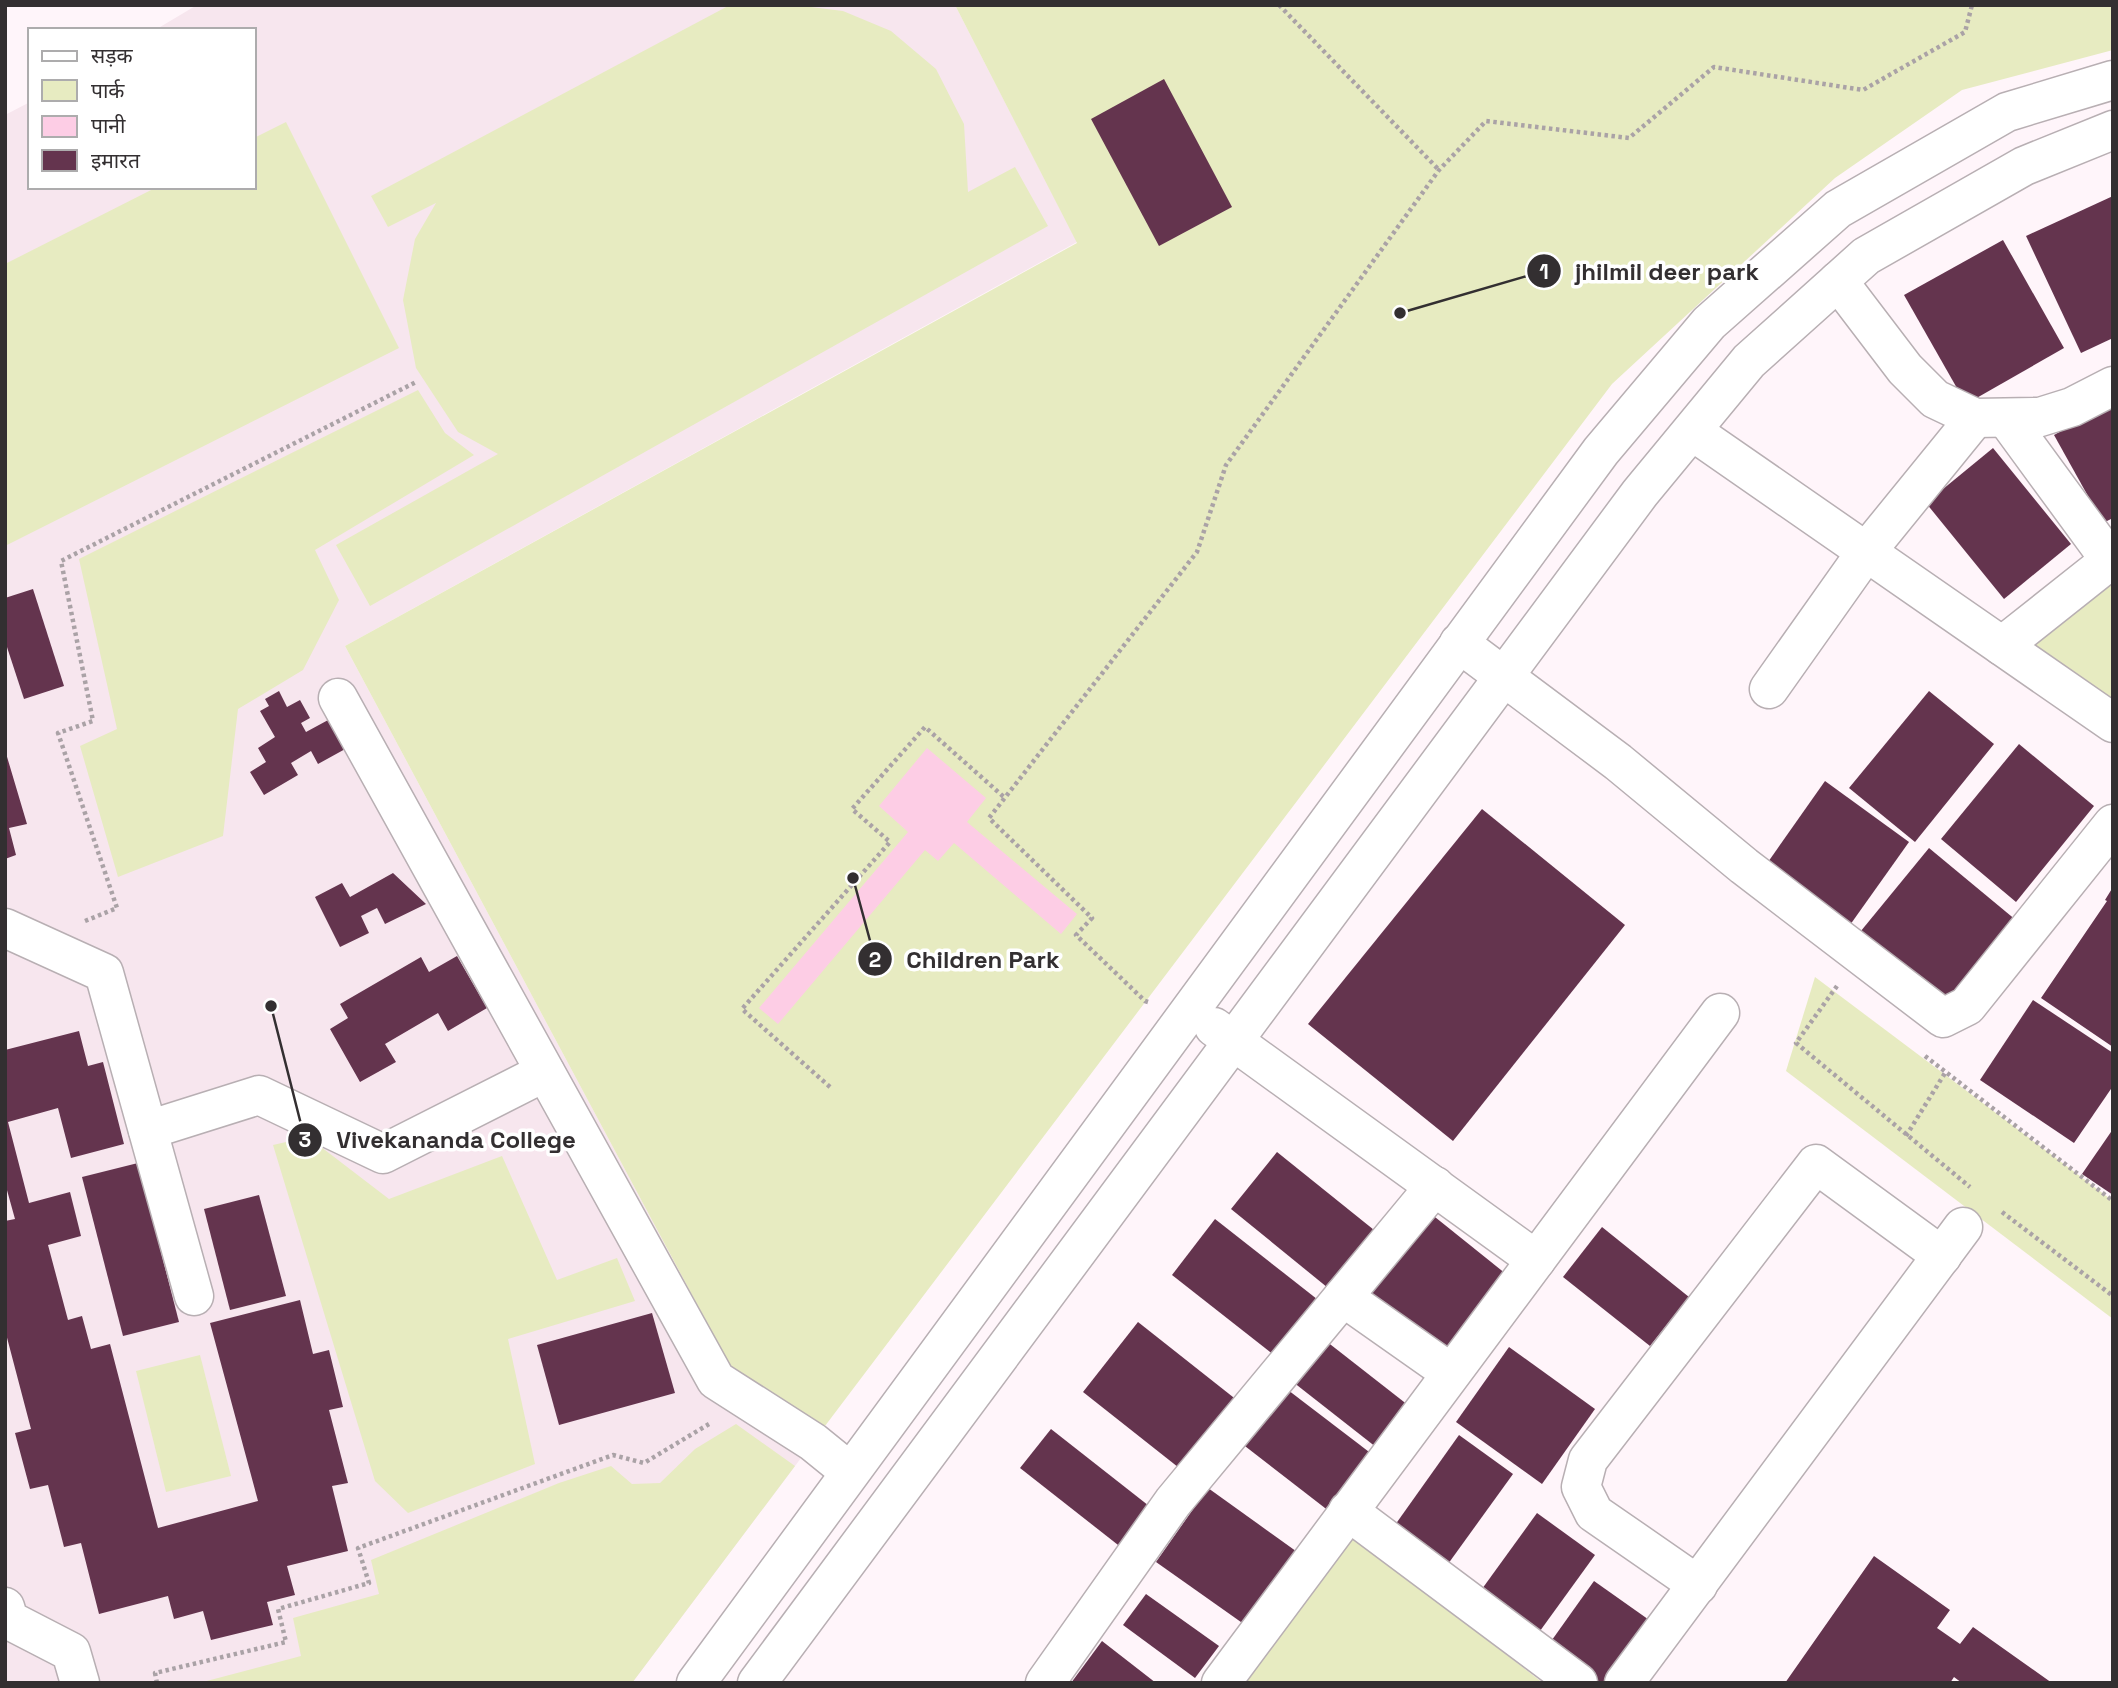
<svg xmlns="http://www.w3.org/2000/svg" width="2118" height="1688" viewBox="0 0 2118 1688" font-family="'Space Grotesk','Noto Sans Devanagari',sans-serif">
<style>
.built{fill:#f7e6ee}
.green{fill:#e7ebc1}
.water{fill:#fdcde5}
.building{fill:#64344e}
.lines{fill:none;stroke-linecap:round;stroke-linejoin:round}
.minor-casing{stroke:#b8afb3;stroke-width:41}
.path{stroke:#aaa2a6;stroke-width:4.5;stroke-dasharray:3.5 3.5;stroke-linecap:butt}
.minor{stroke:#fff;stroke-width:38}
.leader{fill:none;stroke:#332f31;stroke-width:2.5}
.callout-dot{fill:#332f31;stroke:#fff;stroke-width:2.5}
.mark-label{font-size:21px;text-anchor:middle;font-weight:bold;fill:#fff}
.callout-label{font-size:24px;text-anchor:middle;font-weight:bold;fill:#332f31;stroke:#fff;stroke-width:7;stroke-linejoin:round;paint-order:stroke}
</style>
<rect width="100%" height="100%" fill="#fff5fa"/>
<path class="built" d="M 197,5 L 955,5 L 1077,242 L 345,646 L 730,1366 L 825,1426 L 632,1683 L 5,1683 L 5,115 L 30,102 L 30,187 L 254,187 L 254,30 L 155,30 Z"/>
<g class="green">
<path d="M 730,5 L 795,5 L 843,11 L 891,31 L 936,69 L 964,124 L 968,192 L 1015,167 L 1048,226 L 370,606 L 336,545 L 498,454 L 458,432 L 416,368 L 403,300 L 415,239 L 436,203 L 388,227 L 371,196 Z"/>
<path d="M 955,5 L 2113,5 L 2113,50 L 1962,90 L 1835,178 L 1612,384 L 825,1426 L 730,1366 L 345,646 L 1077,243 Z"/>
<path d="M 286,122 L 399,348 L 5,546 L 5,264 L 157,187 L 254,187 L 254,138 Z"/>
<path d="M 418,390 L 445,433 L 474,455 L 315,550 L 339,600 L 303,670 L 238,709 L 223,836 L 118,877 L 80,746 L 117,729 L 79,559 Z"/>
<path d="M 2113,581 L 2113,716 L 2025,645 Z"/>
<path d="M 1815,977 L 2113,1201 L 2113,1319 L 1786,1071 Z"/>
<path d="M 308,1137 L 389,1199 L 502,1156 L 557,1280 L 617,1258 L 635,1301 L 508,1339 L 535,1464 L 408,1513 L 375,1481 L 273,1145 Z"/>
<path d="M 200,1355 L 231,1476 L 166,1492 L 136,1371 Z"/>
<path d="M 736,1424 L 795,1466 L 632,1683 L 199,1683 L 301,1656 L 293,1618 L 379,1594 L 371,1560 L 559,1483 L 611,1466 L 632,1484 L 660,1483 L 695,1449 Z"/>
<path d="M 1353,1536 L 1543,1683 L 1245,1683 Z"/>
</g>
<path class="water" d="M 927,748 L 986,798 L 967,822 L 1077,914 L 1061,934 L 954,843 L 938,861 L 925,850 L 778,1024 L 759,1008 L 908,832 L 879,806 Z"/>
<g class="building">
<path d="M 1164,79 L 1232,207 L 1159,246 L 1091,119 Z"/>
<path d="M 2113,196 L 2113,338 L 2081,353 L 2026,236 Z"/>
<path d="M 2003,240 L 2064,348 L 1966,404 L 1904,295 Z"/>
<path d="M 2113,403 L 2113,518 L 2103,523 L 2054,435 Z"/>
<path d="M 1993,448 L 2071,544 L 2004,599 L 1926,503 Z"/>
<path d="M 33,589 L 64,686 L 24,699 L 5,641 L 5,598 Z"/>
<path d="M 279,691 L 287,707 L 300,700 L 310,718 L 301,723 L 306,732 L 330,719 L 347,748 L 318,764 L 311,751 L 291,763 L 298,775 L 264,795 L 250,772 L 266,762 L 258,748 L 275,737 L 260,711 L 269,706 L 265,699 Z"/>
<path d="M 1929,691 L 1994,744 L 1915,842 L 1849,788 Z"/>
<path d="M 2019,744 L 2094,806 L 2016,902 L 1941,839 Z"/>
<path d="M 5,750 L 27,824 L 9,828 L 16,855 L 5,859 Z"/>
<path d="M 1825,781 L 1909,842 L 1845,932 L 1761,872 Z"/>
<path d="M 1482,809 L 1625,925 L 1453,1141 L 1308,1024 Z"/>
<path d="M 1929,848 L 2017,921 L 1944,1010 L 1856,937 Z"/>
<path d="M 393,873 L 426,904 L 385,924 L 377,908 L 361,916 L 369,933 L 340,947 L 315,897 L 342,883 L 350,897 Z"/>
<path d="M 2113,887 L 2113,1047 L 2041,998 L 2107,901 L 2105,900 Z"/>
<path d="M 457,956 L 487,1008 L 448,1031 L 438,1013 L 385,1044 L 396,1062 L 360,1082 L 330,1029 L 348,1018 L 340,1004 L 421,957 L 429,972 Z"/>
<path d="M 2033,1000 L 2113,1053 L 2113,1086 L 2074,1143 L 1980,1080 Z"/>
<path d="M 79,1031 L 88,1066 L 103,1062 L 124,1144 L 71,1158 L 58,1108 L 8,1122 L 29,1203 L 70,1192 L 81,1236 L 48,1245 L 68,1320 L 82,1316 L 91,1349 L 110,1344 L 158,1528 L 258,1501 L 210,1323 L 300,1300 L 313,1354 L 329,1350 L 343,1407 L 329,1410 L 348,1483 L 332,1486 L 348,1551 L 287,1566 L 295,1595 L 267,1602 L 273,1625 L 211,1640 L 203,1611 L 174,1619 L 168,1596 L 99,1614 L 81,1543 L 64,1547 L 48,1485 L 30,1489 L 15,1433 L 31,1429 L 5,1330 L 5,1221 L 15,1219 L 5,1183 L 5,1050 Z"/>
<path d="M 2113,1129 L 2113,1195 L 2082,1174 Z"/>
<path d="M 1277,1152 L 1379,1234 L 1333,1292 L 1231,1209 Z"/>
<path d="M 138,1163 L 179,1322 L 123,1336 L 82,1177 Z"/>
<path d="M 259,1195 L 286,1296 L 230,1310 L 204,1209 Z"/>
<path d="M 1425,1209 L 1506,1274 L 1437,1360 L 1357,1294 Z"/>
<path d="M 1215,1219 L 1322,1303 L 1279,1359 L 1172,1275 Z"/>
<path d="M 1602,1227 L 1689,1297 L 1650,1346 L 1563,1277 Z"/>
<path d="M 652,1313 L 675,1393 L 559,1425 L 537,1345 Z"/>
<path d="M 1138,1322 L 1238,1401 L 1183,1471 L 1083,1392 Z"/>
<path d="M 1326,1341 L 1413,1409 L 1381,1451 L 1293,1382 Z"/>
<path d="M 1509,1347 L 1595,1409 L 1542,1484 L 1456,1422 Z"/>
<path d="M 1284,1387 L 1377,1458 L 1334,1515 L 1241,1443 Z"/>
<path d="M 1051,1429 L 1158,1513 L 1127,1552 L 1020,1468 Z"/>
<path d="M 1459,1435 L 1513,1474 L 1448,1564 L 1395,1525 Z"/>
<path d="M 1208,1488 L 1300,1554 L 1248,1627 L 1156,1562 Z"/>
<path d="M 1537,1513 L 1595,1555 L 1532,1642 L 1474,1600 Z"/>
<path d="M 1874,1556 L 1950,1610 L 1937,1628 L 1960,1644 L 1973,1627 L 2052,1683 L 1962,1683 L 1954,1677 L 1950,1683 L 1785,1683 Z"/>
<path d="M 1594,1581 L 1652,1622 L 1608,1683 L 1582,1683 L 1542,1654 Z"/>
<path d="M 1146,1594 L 1219,1646 L 1195,1678 L 1123,1625 Z"/>
<path d="M 1102,1641 L 1156,1683 L 1071,1683 Z"/>
</g>
<g class="lines">
<defs>
<g id="minor">
<path d="M 1838,281 L 1905,369 L 1935,399 L 1975,418 L 2040,417 L 2072,407 L 2113,386"/>
<path d="M 2006,418 L 2110,560"/>
<path d="M 1692,431 L 2113,723"/>
<path d="M 1459,643 L 1618,762 L 1744,866 L 1943,1018 L 1967,1006 L 2113,824"/>
<path d="M 2002,646 L 2113,558"/>
<path d="M 1769,689 L 1866,552 L 1975,418"/>
<path d="M 338,698 L 716,1380 L 813,1442 L 850,1472"/>
<path d="M 5,928 L 104,973 L 194,1296"/>
<path d="M 1214,1027 L 1536,1260"/>
<path d="M 148,1130 L 259,1095 L 383,1154 L 545,1072"/>
<path d="M 1343,1297 L 1451,1373"/>
<path d="M 1348,1511 L 1578,1683"/>
<path d="M 1698,1585 L 1594,1513 L 1581,1487 L 1588,1460 L 1816,1164 L 1942,1256"/>
<path d="M 5,1607 L 9,1620 L 71,1652 L 80,1683"/>
<path d="M 696,1683 L 1601,451 L 1709,323 L 1838,209 L 2007,112 L 2113,80"/>
<path d="M 757,1683 L 1640,493 L 1749,361 L 1866,256 L 2024,166 L 2113,130"/>
<path d="M 1045,1683 L 1173,1502 L 1435,1186"/>
<path d="M 1221,1683 L 1720,1013"/>
<path d="M 1624,1683 L 1963,1227"/>
</g>
</defs>
<use href="#minor" class="minor-casing"/>
<g class="path">
<path d="M 1279,5 L 1439,170"/>
<path d="M 85,921 L 117,908 L 58,733 L 93,721 L 61,561 L 416,382"/>
<path d="M 1837,986 L 1796,1043 L 1970,1187"/>
<path d="M 1148,1002 L 1145,1001 L 1076,935 L 1092,918 L 989,818 L 1197,552 L 1226,465 L 1439,170 L 1486,121 L 1629,138 L 1714,67 L 1863,90 L 1965,32 L 1972,5"/>
<path d="M 1925,1056 L 2113,1201"/>
<path d="M 830,1087 L 742,1009 L 890,842 L 852,809 L 925,727 L 1005,798"/>
<path d="M 1906,1136 L 1945,1073"/>
<path d="M 2002,1212 L 2113,1296"/>
<path d="M 157,1683 L 155,1673 L 286,1642 L 278,1609 L 369,1583 L 358,1548 L 613,1455 L 644,1463 L 709,1424"/>
</g>
<use href="#minor" class="minor"/>
</g>
<path class="leader" d="M1400 313L1544 271M853 878L875 959M271 1006L305 1140"/>
<g class="callout-dot">
<circle cx="1400" cy="313" r="7"/>
<circle cx="853" cy="878" r="7"/>
<circle cx="271" cy="1006" r="7"/>
<circle cx="1544" cy="271" r="18"/>
<circle cx="875" cy="959" r="18"/>
<circle cx="305" cy="1140" r="18"/>
</g>
<g class="mark-label">
<text x="1544" y="279">1</text>
<text x="875" y="967">2</text>
<text x="305" y="1147">3</text>
</g>
<g class="callout-label">
<text x="1667" y="280">jhilmil deer park</text>
<text x="983" y="968">Children Park</text>
<text x="456" y="1148">Vivekananda College</text>
</g>
<rect width="2118" height="1688" fill="none" stroke="#332f31" stroke-width="14"/>
<rect x="28" y="28" width="228" height="161" fill="#ffffff" stroke="#adacad" stroke-width="2"/>
<rect x="42" y="51" width="35" height="10" fill="#ffffff" stroke="#adacad" stroke-width="2"/>
<text x="91" y="63" font-size="21" fill="#332f31">सड़क</text>
<rect x="42" y="80" width="35" height="21" fill="#e7ebc1" stroke="#adacad" stroke-width="2"/>
<text x="91" y="98" font-size="21" fill="#332f31">पार्क</text>
<rect x="42" y="116" width="35" height="21" fill="#fdcde5" stroke="#adacad" stroke-width="2"/>
<text x="91" y="133" font-size="21" fill="#332f31">पानी</text>
<rect x="42" y="150" width="35" height="21" fill="#64344e" stroke="#adacad" stroke-width="2"/>
<text x="91" y="168" font-size="21" fill="#332f31">इमारत</text>
</svg>
